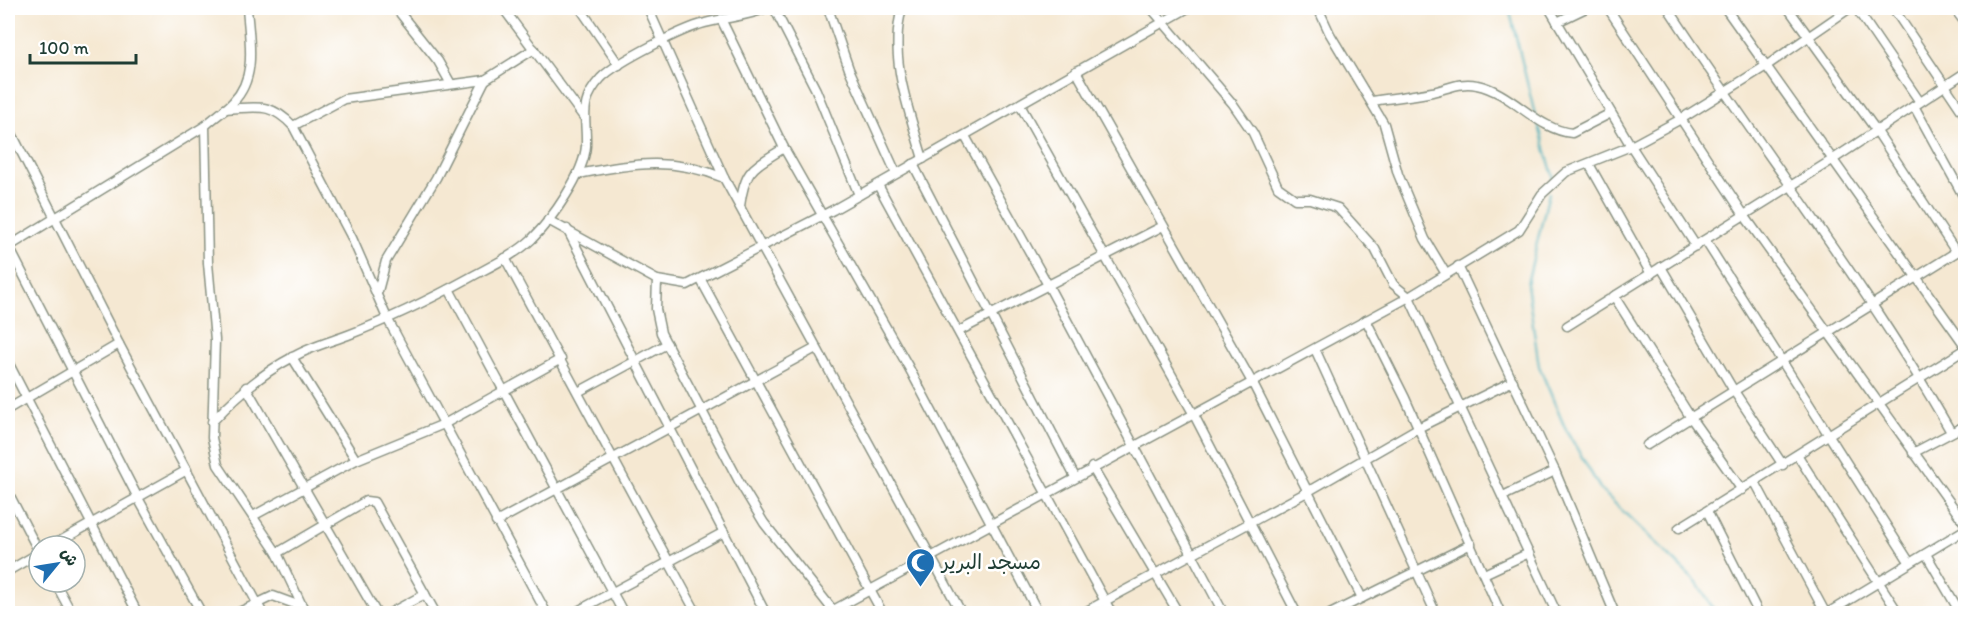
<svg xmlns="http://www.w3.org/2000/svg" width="1973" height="621" viewBox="0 0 1973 621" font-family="Itim,'Playpen Sans Arabic',sans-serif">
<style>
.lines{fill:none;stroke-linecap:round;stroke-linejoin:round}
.stream{stroke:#3cacb8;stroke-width:2}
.street-casing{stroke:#8a9283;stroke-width:11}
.street{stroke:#fff;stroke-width:8}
.labels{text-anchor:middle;stroke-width:5;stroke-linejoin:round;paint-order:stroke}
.poi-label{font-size:21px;fill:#1f3d34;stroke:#fff;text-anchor:start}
</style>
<rect width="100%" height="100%" fill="#fff"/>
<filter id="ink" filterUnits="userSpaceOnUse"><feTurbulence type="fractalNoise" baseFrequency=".0167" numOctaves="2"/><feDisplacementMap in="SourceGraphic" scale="12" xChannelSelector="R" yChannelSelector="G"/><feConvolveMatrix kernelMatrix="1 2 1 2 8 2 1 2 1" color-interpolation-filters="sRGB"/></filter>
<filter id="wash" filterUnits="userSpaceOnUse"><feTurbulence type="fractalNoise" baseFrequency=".008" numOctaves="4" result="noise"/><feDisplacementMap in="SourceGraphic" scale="24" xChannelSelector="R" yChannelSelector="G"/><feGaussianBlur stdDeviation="1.35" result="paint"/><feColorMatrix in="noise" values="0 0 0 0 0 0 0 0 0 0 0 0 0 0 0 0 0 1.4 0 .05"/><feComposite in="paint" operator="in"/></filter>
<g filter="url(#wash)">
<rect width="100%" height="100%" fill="#f5e8d2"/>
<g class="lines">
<g class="stream">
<path d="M 1509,8 L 1535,115"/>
<path d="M 1538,123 L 1553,176 L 1552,181"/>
<path d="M 1549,193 L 1527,284 L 1539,366 L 1565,428 L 1601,490 L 1696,582 L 1717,614"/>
</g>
</g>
</g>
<g filter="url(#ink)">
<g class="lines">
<defs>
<g id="street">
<path d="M 247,8 C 249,39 258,77 233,102 C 225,111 214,117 205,126 L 208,263 L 215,340 L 212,438 L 218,465 L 277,553 L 306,614"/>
<path d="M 396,8 L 438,61 L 451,84"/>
<path d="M 503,8 L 583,116"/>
<path d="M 580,8 L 619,65"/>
<path d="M 648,8 L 724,178 L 962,614"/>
<path d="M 774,8 L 816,90 L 859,195"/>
<path d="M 828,8 L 849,69 L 896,173"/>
<path d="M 902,8 C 888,58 909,110 923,159"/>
<path d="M 1151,8 L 1233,104 L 1253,133 L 1278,187 L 1295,199 L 1310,199 L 1338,208 L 1375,249 L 1393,284 L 1409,297 L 1557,614"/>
<path d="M 1318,8 L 1330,34 L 1384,124 L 1398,174 L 1425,239 L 1446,274"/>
<path d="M 1549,8 L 1631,146 L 1696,246"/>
<path d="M 1608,8 L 1744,215 L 1966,525"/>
<path d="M 1668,8 C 1761,150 1867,284 1951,432"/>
<path d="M 1725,8 L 1966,347"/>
<path d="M 1788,8 L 1876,130 L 1956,252"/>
<path d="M 1856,8 L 1920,102"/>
<path d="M 1893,8 L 1966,117"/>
<path d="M 1954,8 L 1966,24"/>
<path d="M 721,19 L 784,148 L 908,366 L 1039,614"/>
<path d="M 1557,22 L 1586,8"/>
<path d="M 1076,71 L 1252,382 L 1362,598"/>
<path d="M 1372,101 C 1392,98 1412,96 1432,92 C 1447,89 1461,81 1477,85 C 1512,92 1537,130 1572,133 L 1611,113"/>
<path d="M 1020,105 L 1193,413 L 1297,614"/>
<path d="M 1914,106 L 1966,201"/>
<path d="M 225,109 C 256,108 270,101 293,126 L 352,238 L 387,318 L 547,614"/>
<path d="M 8,126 L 119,344 L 263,614"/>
<path d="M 293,126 L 344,99 L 485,80 L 534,49"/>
<path d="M 965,136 L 1048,285 L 1224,614"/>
<path d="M 913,164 L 1075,477"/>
<path d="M 1589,164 L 1651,274"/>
<path d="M 578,174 C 633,164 671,156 724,178"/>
<path d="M 878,185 L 1112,614"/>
<path d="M 740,206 C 745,168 753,168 784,148"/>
<path d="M 548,220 L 657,280 L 687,285 L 833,210 L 1188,8"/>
<path d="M 567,229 L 766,614"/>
<path d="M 1705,240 L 1910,563"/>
<path d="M 8,245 L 138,498 L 202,614"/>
<path d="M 8,247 L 205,126"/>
<path d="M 505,258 L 697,614"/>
<path d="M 1458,266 L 1555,471 L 1615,614"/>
<path d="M 1661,267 L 1734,391 L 1783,465"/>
<path d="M 657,280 L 656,309 L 661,333 L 741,485 L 764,523 L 836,614"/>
<path d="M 701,280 L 883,614"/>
<path d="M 449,289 L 624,614"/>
<path d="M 378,291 L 386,261 L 436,178 L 485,80"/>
<path d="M 1614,296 L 1691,418 L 1742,490"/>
<path d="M 1366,320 L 1405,398 L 1501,614"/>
<path d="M 1567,326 L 1832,160 L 1966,72"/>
<path d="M 959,331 L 1163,226"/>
<path d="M 1315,349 L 1436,614"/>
<path d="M 8,362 L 138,614"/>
<path d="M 246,387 L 377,614"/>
<path d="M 578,392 L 667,344"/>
<path d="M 8,409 L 119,344"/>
<path d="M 212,422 C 236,396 262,373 293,357 C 310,347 329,342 348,335 C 390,319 431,299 471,277 C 491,266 515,255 532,239 C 552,219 584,174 586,146 C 587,117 578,103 601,78 C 618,61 682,29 705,23 C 726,17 747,17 766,8"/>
<path d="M 1647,445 L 1966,246"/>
<path d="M 1913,453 L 1966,425"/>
<path d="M 1798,456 L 1899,614"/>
<path d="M 356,460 L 444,424 L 561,359"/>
<path d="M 1092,467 L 1179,614"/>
<path d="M 1755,482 L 1826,614 L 1966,529"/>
<path d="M 8,492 L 39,552"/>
<path d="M 1503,496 L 1555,471"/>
<path d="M 1707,511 L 1759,614"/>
<path d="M 253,516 L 356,460 L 292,357"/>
<path d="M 496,522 L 816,348"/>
<path d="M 1679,528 L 1966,349"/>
<path d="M 51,546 L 187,470"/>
<path d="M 277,553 L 366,501 L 374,502 L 436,614"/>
<path d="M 1926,554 L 1958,609"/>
<path d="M 8,571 L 39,553"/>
<path d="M 1484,574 L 1529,553"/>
<path d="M 55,582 L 72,614"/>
<path d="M 235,614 L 273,596 L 303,607"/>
<path d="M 388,614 L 425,594"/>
<path d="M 572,614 L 724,532"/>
<path d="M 826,614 L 1409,297 L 1519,230 L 1542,194 L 1566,172 L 1631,146 L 1681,119 L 1766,66 L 1850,8"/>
<path d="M 1081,614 L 1307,492 L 1418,428 L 1513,381"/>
<path d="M 1330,614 L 1471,544"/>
<path d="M 1950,614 L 1966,606"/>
</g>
</defs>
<use href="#street" class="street-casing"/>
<use href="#street" class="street"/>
</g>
</g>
<defs>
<symbol id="mosque-pin" viewBox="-11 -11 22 30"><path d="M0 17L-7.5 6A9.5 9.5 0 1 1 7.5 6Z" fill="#1f6fb2" stroke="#fff"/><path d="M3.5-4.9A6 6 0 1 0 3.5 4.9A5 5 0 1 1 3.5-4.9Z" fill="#fff"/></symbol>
</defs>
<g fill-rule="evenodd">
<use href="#mosque-pin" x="904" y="546" width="33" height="45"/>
</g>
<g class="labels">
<g class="poi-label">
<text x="942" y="569">مسجد البرير</text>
</g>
</g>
<rect width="1973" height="621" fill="none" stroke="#fff" stroke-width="30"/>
<g transform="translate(57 564) rotate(60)"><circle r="28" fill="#ffffff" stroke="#a5b1ae" stroke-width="1.5"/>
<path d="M0-4.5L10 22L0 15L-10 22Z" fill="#1f6fb2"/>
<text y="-9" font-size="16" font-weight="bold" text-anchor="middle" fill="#1f3d34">ش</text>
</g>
<path d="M30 54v9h106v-9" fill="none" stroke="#1f3d34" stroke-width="3"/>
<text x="39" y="54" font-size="18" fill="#1f3d34" stroke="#ffffff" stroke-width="4.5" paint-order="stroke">100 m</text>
</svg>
